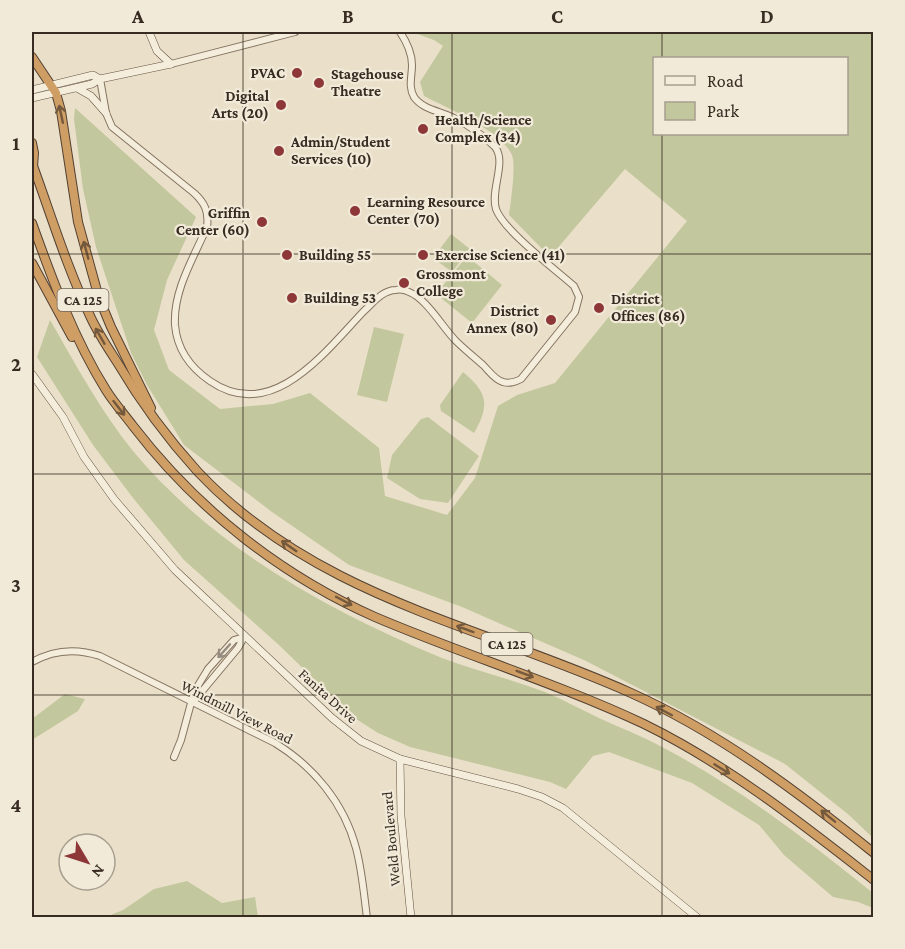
<svg xmlns="http://www.w3.org/2000/svg" width="905" height="949" viewBox="0 0 905 949" font-family="'Crimson Pro',serif">
<style>
.green{fill:#c3c79e;fill-rule:evenodd}
.lines{fill:none;stroke-linecap:round;stroke-linejoin:round}
.tertiary-casing{stroke:#847360;stroke-width:8}
.secondary-casing{stroke:#665443;stroke-width:8}
.motorway-casing{stroke:#534133;stroke-width:10}
.tertiary{stroke:#f5eddc;stroke-width:6}
.secondary{stroke:#f5eddc;stroke-width:7}
.motorway{stroke:#cf9e65;stroke-width:8}
.oneway{stroke:#74593d}
.oneway2{stroke:#968c7f}
.grid{fill:none;stroke:#372b22;stroke-width:1.5;stroke-opacity:0.55}
.poi-dot{fill:#8d3739;stroke:#f2ead8;stroke-width:2}
.labels{text-anchor:middle;stroke-width:4.5;stroke-linejoin:round;paint-order:stroke}
.shield{fill:#f2ead8;stroke:#6f6459;stroke-width:1.5}
.shield-label{font-size:14px;font-weight:bold;fill:#372b22}
.poi-label{font-size:15px;font-weight:bold;fill:#372b22;stroke:#f2ead8;text-anchor:start}
.street-label{font-size:15px;fill:#372b22;stroke:#f2ead8}
.neatline{fill:none;stroke:#372b22;stroke-width:2}
.grid-label{font-size:20px;text-anchor:middle;font-weight:bold;fill:#372b22}
</style>
<rect width="100%" height="100%" fill="#eae0c9"/>
<g class="green">
<path d="M 412,32 L 873,32 L 873,838 L 849,815 L 785,764 L 586,661 L 462,607 L 349,565 L 272,512 L 184,445 L 147,385 L 131,353 L 96,247 L 83,189 L 74,119 L 75,108 L 196,217 L 167,280 L 154,330 L 169,370 L 220,409 L 273,404 L 310,393 L 379,448 L 385,496 L 447,515 L 475,478 L 498,406 L 517,395 L 555,383 L 687,221 L 625,169 L 550,257 L 509,215 C 511,202 516,165 512,155 C 502,131 447,108 424,96 L 420,82 L 443,46 L 434,40 ZM 654,58 L 846,58 L 846,134 L 654,134 Z"/>
<path d="M 451,234 L 470,249 L 452,272 L 433,258 Z"/>
<path d="M 467,256 L 502,285 L 472,323 L 436,294 Z"/>
<path d="M 50,320 C 76,365 100,410 133,451 C 214,548 327,610 442,658 C 476,671 511,679 545,692 C 564,700 582,710 601,719 C 621,728 642,736 662,747 C 738,787 806,839 873,893 L 873,908 L 858,902 L 833,897 L 784,855 L 759,825 L 692,783 L 609,752 L 593,756 L 566,789 L 550,782 L 410,747 L 378,733 L 353,717 L 280,646 L 184,560 L 133,498 L 93,445 L 37,357 Z"/>
<path d="M 374,327 L 404,334 L 387,402 L 357,395 Z"/>
<path d="M 463,372 C 488,393 490,405 474,433 L 441,411 L 440,405 Z"/>
<path d="M 428,417 L 479,456 L 448,503 L 420,499 L 387,478 L 392,455 L 421,419 Z"/>
<path d="M 65,694 L 85,699 L 78,711 L 32,740 L 32,719 Z"/>
<path d="M 187,881 L 222,903 L 255,897 L 258,917 L 106,917 L 123,910 L 154,889 Z"/>
</g>
<g class="lines">
<defs>
<g id="tertiary">
<path d="M 171,64 L 295,32"/>
<path d="M 100,79 L 106,113 L 112,127 L 194,193 C 205,203 209,212 207,227 C 193,259 173,291 175,325 C 177,349 191,368 210,381 C 272,424 325,352 363,312 C 372,304 382,290 396,290 C 399,289 406,290 409,292 C 426,298 443,328 456,341 C 464,349 474,357 483,365 C 489,371 495,380 503,382 C 510,384 515,382 521,379 L 575,312 L 579,297 L 574,286 C 556,270 503,230 496,209 C 490,190 507,162 495,147 C 484,136 468,125 454,118 C 441,111 423,110 414,97 C 408,86 412,77 412,65 C 412,54 406,41 400,32"/>
<path d="M 32,662 C 53,650 76,648 100,656 L 275,743 C 314,767 344,803 356,848 C 362,870 364,895 367,918"/>
<path d="M 193,702 L 238,648 L 244,637"/>
<path d="M 174,757 L 181,740 L 194,692 L 208,669 L 234,640 L 244,637"/>
</g>
<g id="secondary">
<path d="M 149,32 L 157,51 L 171,64"/>
<path d="M 77,88 L 91,96 L 106,113"/>
<path d="M 32,90 L 93,75 L 100,79"/>
<path d="M 32,98 L 92,84 L 100,79 L 171,64"/>
<path d="M 32,374 L 63,417 L 84,457 L 114,499 L 175,570 L 332,718 L 361,741 L 400,759 L 518,789 L 542,797 L 563,808 L 698,918"/>
<path d="M 400,759 L 401,816 L 411,918"/>
</g>
<g id="motorway">
<path d="M 32,57 L 56,93 L 61,111 L 78,222 L 99,298 L 111,327 L 151,408"/>
<path d="M 32,143 L 34,153 L 33,167"/>
<path d="M 32,163 C 51,215 67,268 91,318 C 98,333 108,348 117,362 C 140,401 167,438 198,472 C 317,598 480,625 631,693 C 720,733 798,792 874,853"/>
<path d="M 32,223 C 52,279 74,339 106,390 C 114,403 124,414 133,426 C 196,508 280,575 375,617 C 464,655 557,683 644,724 C 728,765 801,823 874,880"/>
<path d="M 32,263 L 72,337"/>
</g>
</defs>
<use href="#tertiary" class="tertiary-casing"/>
<use href="#secondary" class="secondary-casing"/>
<use href="#motorway" class="motorway-casing"/>
<use href="#tertiary" class="tertiary"/>
<use href="#secondary" class="secondary"/>
<use href="#motorway" class="motorway"/>
</g>
<defs><path id="oneway-shaft" d="M-6 0H5M1.5-3L5.5 0L1.5 3" fill="none" stroke-width="1.6" stroke-linecap="round" stroke-linejoin="round" transform="scale(1.5)"/></defs>
<g class="oneway">
<use href="#oneway-shaft" transform="translate(61 114) rotate(-102)"/>
<use href="#oneway-shaft" transform="translate(86 250) rotate(-105)"/>
<use href="#oneway-shaft" transform="translate(100 336) rotate(-120)"/>
<use href="#oneway-shaft" transform="translate(119 408) rotate(52)"/>
<use href="#oneway-shaft" transform="translate(289 546) rotate(-145)"/>
<use href="#oneway-shaft" transform="translate(344 601) rotate(28)"/>
<use href="#oneway-shaft" transform="translate(465 629) rotate(-160)"/>
<use href="#oneway-shaft" transform="translate(525 674) rotate(21)"/>
<use href="#oneway-shaft" transform="translate(664 711) rotate(-152)"/>
<use href="#oneway-shaft" transform="translate(722 769) rotate(32)"/>
<use href="#oneway-shaft" transform="translate(828 816) rotate(-141)"/>
</g>
<use class="oneway2" href="#oneway-shaft" transform="translate(224 651) rotate(132)"/>
<path class="grid" d="M 243,32 L 243,918M 452,32 L 452,918M 662,32 L 662,58M 662,134 L 662,918M 32,254 L 874,254M 32,474 L 874,474M 32,695 L 874,695"/>
<g class="poi-dot">
<circle cx="297" cy="73" r="6"/>
<circle cx="319" cy="83" r="6"/>
<circle cx="281" cy="105" r="6"/>
<circle cx="423" cy="129" r="6"/>
<circle cx="279" cy="151" r="6"/>
<circle cx="355" cy="211" r="6"/>
<circle cx="262" cy="222" r="6"/>
<circle cx="287" cy="255" r="6"/>
<circle cx="423" cy="255" r="6"/>
<circle cx="404" cy="283" r="6"/>
<circle cx="292" cy="298" r="6"/>
<circle cx="599" cy="308" r="6"/>
<circle cx="551" cy="320" r="6"/>
</g>
<g class="labels">
<g class="shield">
<rect x="57.5" y="289" width="51" height="22" rx="4.5"/>
<rect x="481.5" y="633" width="51" height="22" rx="4.5"/>
</g>
<g class="shield-label">
<text x="83" y="305">CA 125</text>
<text x="507" y="649">CA 125</text>
</g>
<g class="poi-label">
<text x="285" y="78" text-anchor="end">PVAC</text>
<text x="331" y="79">Stagehouse<tspan x="331" dy="17">Theatre</tspan></text>
<text x="269" y="101" text-anchor="end">Digital<tspan x="269" dy="17">Arts (20)</tspan></text>
<text x="435" y="125">Health/Science<tspan x="435" dy="17">Complex (34)</tspan></text>
<text x="291" y="147">Admin/Student<tspan x="291" dy="17">Services (10)</tspan></text>
<text x="367" y="207">Learning Resource<tspan x="367" dy="17">Center (70)</tspan></text>
<text x="250" y="218" text-anchor="end">Griffin<tspan x="250" dy="17">Center (60)</tspan></text>
<text x="299" y="260">Building 55</text>
<text x="435" y="260">Exercise Science (41)</text>
<text x="416" y="279">Grossmont<tspan x="416" dy="17">College</tspan></text>
<text x="304" y="303">Building 53</text>
<text x="611" y="304">District<tspan x="611" dy="17">Offices (86)</tspan></text>
<text x="539" y="316" text-anchor="end">District<tspan x="539" dy="17">Annex (80)</tspan></text>
</g>
<g class="street-label">
<text transform="translate(328 696) rotate(42)" y="5">Fanita Drive</text>
<text transform="translate(237 712) rotate(27)" y="5">Windmill View Road</text>
<text transform="translate(391 839) rotate(-95)" y="5">Weld Boulevard</text>
</g>
</g>
<rect width="905" height="949" fill="none" stroke="#f2ead8" stroke-width="66"/>
<rect x="653" y="57" width="195" height="78" fill="#f2ead8" stroke="#a79e8f" stroke-width="1.5"/>
<rect x="665" y="76" width="30" height="9" fill="#f5eddc" stroke="#a79e8f" stroke-width="1.5"/>
<text x="707" y="87" font-size="18" fill="#372b22">Road</text>
<rect x="665" y="102" width="30" height="18" fill="#c3c79e" stroke="#a79e8f" stroke-width="1.5"/>
<text x="707" y="117" font-size="18" fill="#372b22">Park</text>
<g transform="translate(87 862) rotate(129)"><circle r="28" fill="#f2ead8" stroke="#a79e8f" stroke-width="1.5"/>
<path d="M0-4.5L10 22L0 15L-10 22Z" fill="#8d3739"/>
<text y="-9" font-size="16" font-weight="bold" text-anchor="middle" fill="#372b22">N</text>
</g>
<rect x="33" y="33" width="839" height="883" class="neatline"/>
<g class="grid-label">
<text x="138" y="23">A</text>
<text x="348" y="23">B</text>
<text x="557" y="23">C</text>
<text x="767" y="23">D</text>
<text x="16" y="150">1</text>
<text x="16" y="371">2</text>
<text x="16" y="592">3</text>
<text x="16" y="812">4</text>
</g>
</svg>
